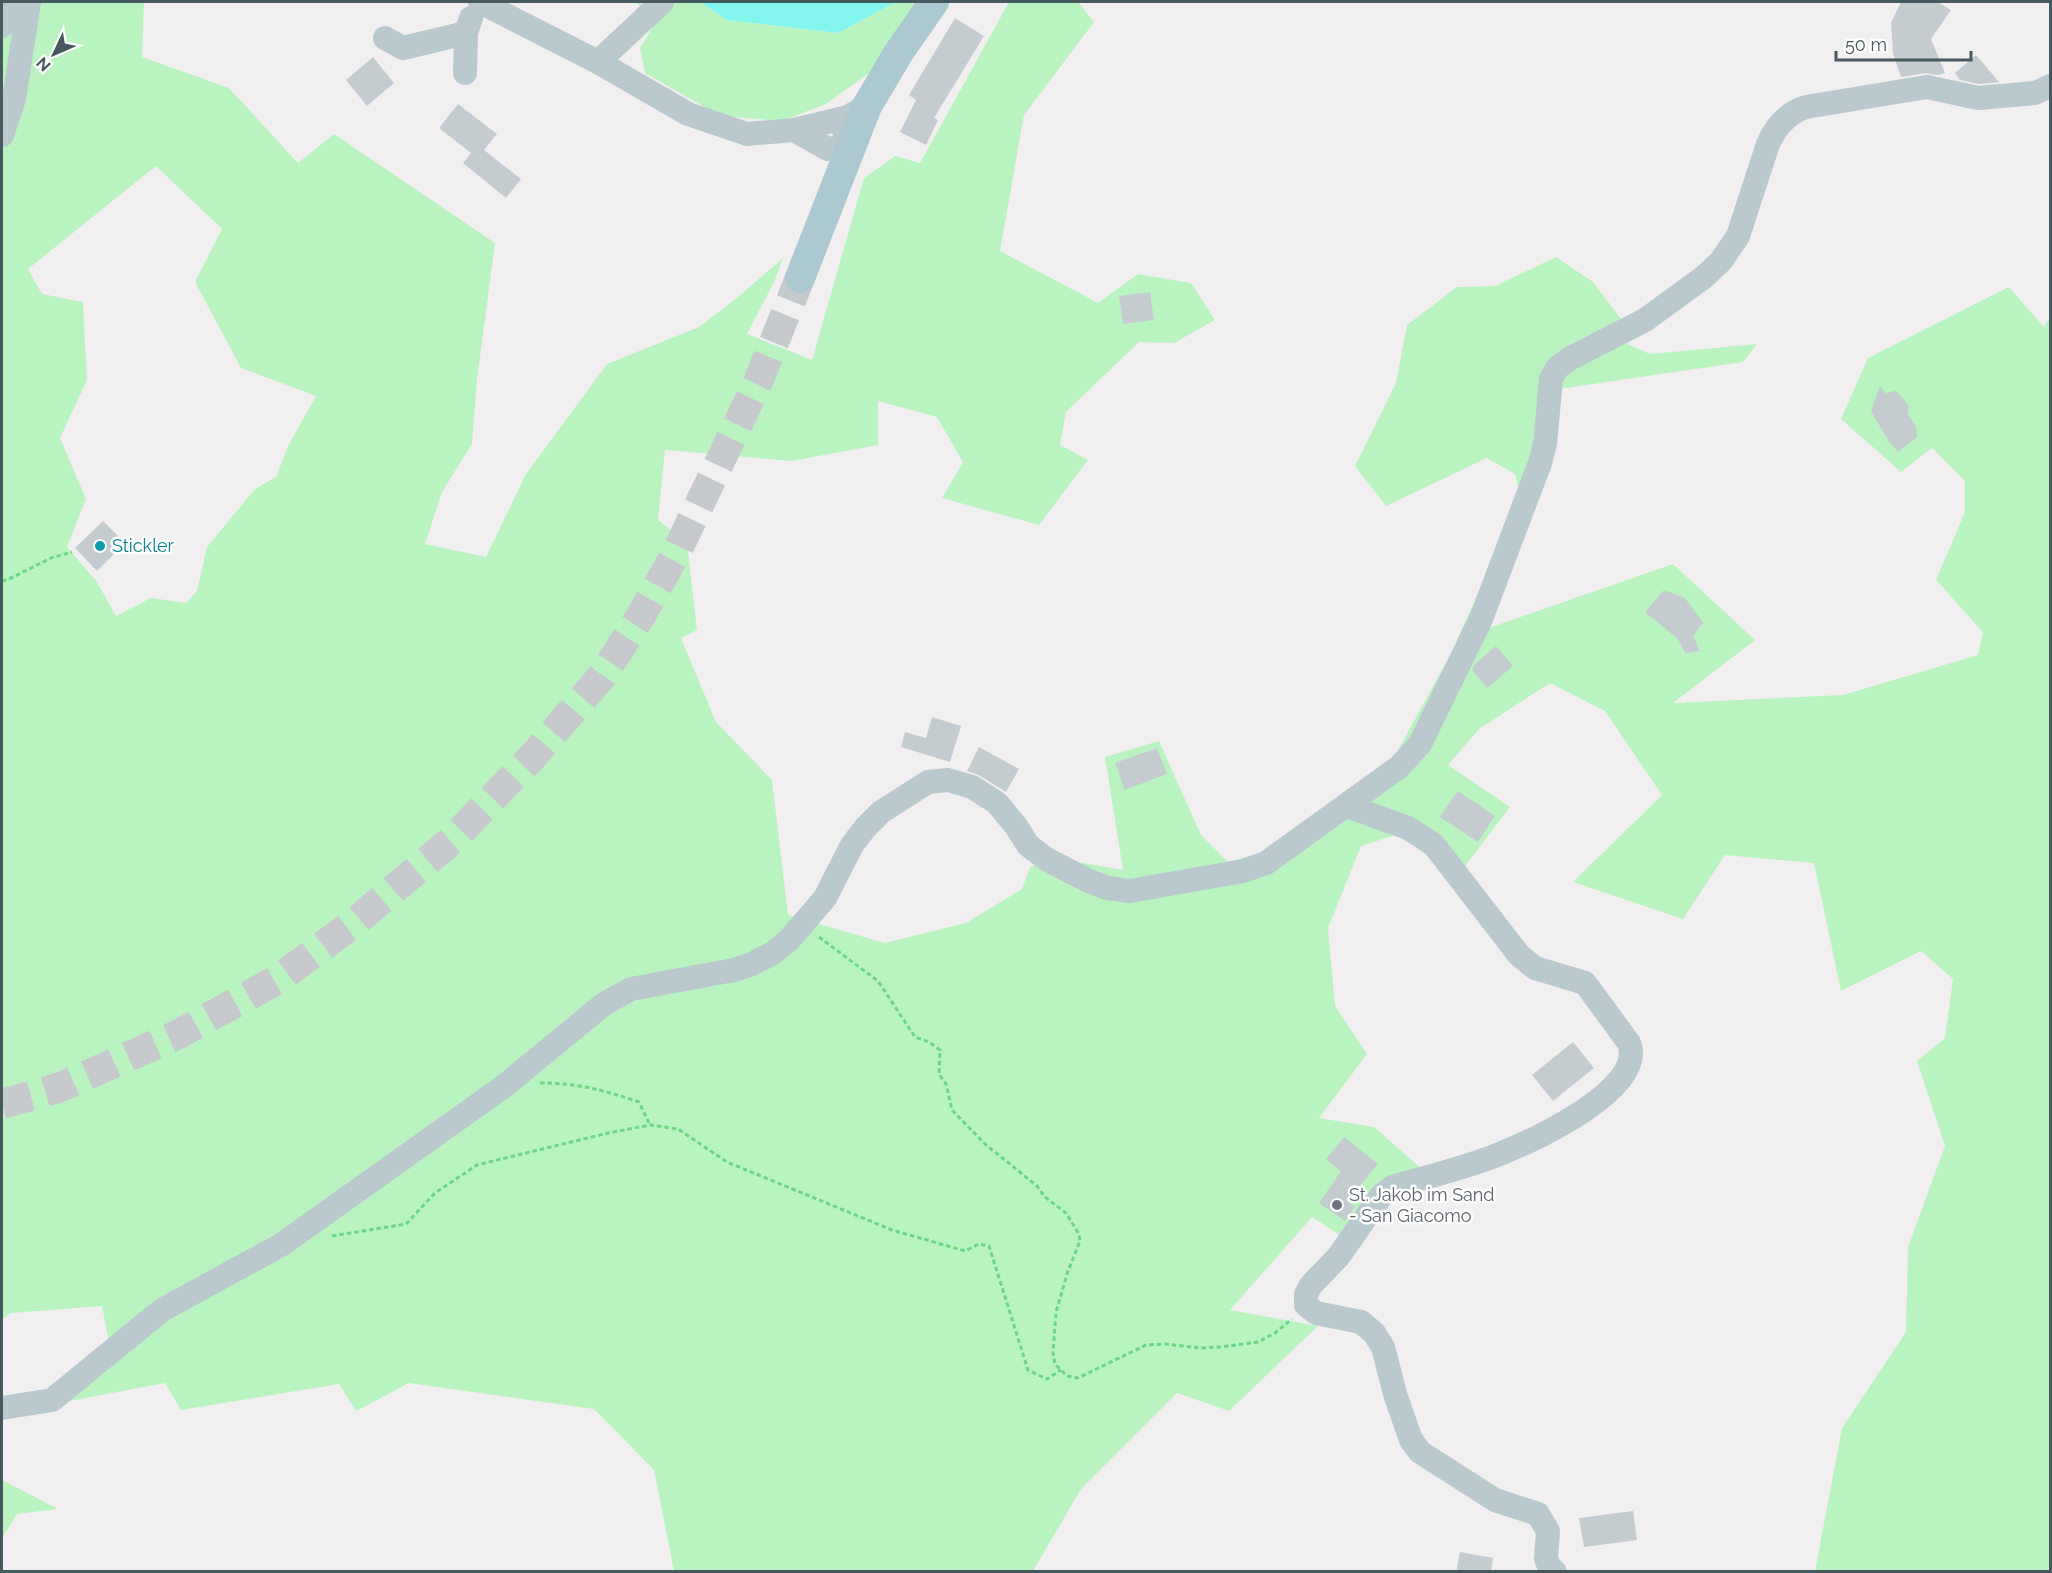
<svg xmlns="http://www.w3.org/2000/svg" width="2052" height="1573" viewBox="0 0 2052 1573" font-family="Raleway,sans-serif">
<style>
.green{fill:#b9f4c0;fill-rule:evenodd}
.water{fill:#82f5ee}
.building{fill:#c5cccf}
.lines{fill:none;stroke-linecap:round;stroke-linejoin:round}
.major-tunnel{stroke:#c7cacc;stroke-width:30;stroke-dasharray:30 15;stroke-linecap:butt}
.path{stroke:#6dd586;stroke-width:3;stroke-dasharray:4.5 3;stroke-linecap:butt}
.minor{stroke:#b9c9cd;stroke-width:24}
.major{stroke:#acc8d1;stroke-width:30}
.culture-dot{fill:#0f9aa8;stroke:#fff;stroke-width:2}
.worship-dot{fill:#6b7280;stroke:#fff;stroke-width:2}
.labels{text-anchor:middle;stroke-width:5;stroke-linejoin:round;paint-order:stroke}
.culture-label{font-size:18px;fill:#0d838f;stroke:#fff;text-anchor:start}
.worship-label{font-size:18px;fill:#5b616d;stroke:#fff;text-anchor:start}
</style>
<rect width="100%" height="100%" fill="#f2eff0"/>
<g class="green">
<path d="M 2,2 L 144,2 L 142,57 L 229,88 L 298,163 L 334,134 L 495,243 L 477,380 L 472,444 L 442,492 L 425,544 L 486,557 L 526,474 L 607,364 L 699,327 L 738,297 L 783,258 L 775,280 L 747,334 L 812,360 L 864,178 L 895,156 L 920,163 L 1009,2 L 1078,2 L 1094,22 L 1024,115 L 1000,251 L 1098,303 L 1138,274 L 1191,283 L 1215,320 L 1174,343 L 1139,342 L 1066,412 L 1060,445 L 1088,460 L 1039,525 L 942,498 L 963,462 L 937,417 L 878,401 L 878,445 L 792,461 L 665,450 L 658,520 L 687,543 L 697,630 L 681,638 L 716,722 L 772,780 L 788,915 L 885,943 L 966,923 L 1022,889 L 1030,867 L 1055,858 L 1123,870 L 1105,757 L 1159,741 L 1201,835 L 1228,862 L 1264,852 L 1394,758 L 1452,651 L 1521,498 L 1515,474 L 1487,458 L 1386,506 L 1355,466 L 1396,383 L 1407,325 L 1457,287 L 1495,286 L 1556,257 L 1593,282 L 1621,319 L 1628,344 L 1650,354 L 1757,344 L 1743,362 L 1559,389 L 1486,629 L 1673,564 L 1755,640 L 1673,703 L 1843,695 L 1978,655 L 1983,632 L 1936,580 L 1965,512 L 1965,481 L 1932,448 L 1901,472 L 1841,419 L 1868,358 L 2009,287 L 2044,327 L 2050,317 L 2050,1571 L 1815,1571 L 1842,1428 L 1906,1332 L 1908,1247 L 1945,1146 L 1917,1061 L 1945,1038 L 1953,979 L 1921,951 L 1841,991 L 1814,863 L 1725,855 L 1683,919 L 1573,882 L 1662,795 L 1605,711 L 1550,683 L 1479,729 L 1448,765 L 1510,807 L 1462,870 L 1405,832 L 1361,846 L 1328,928 L 1335,1006 L 1367,1054 L 1319,1118 L 1374,1127 L 1433,1179 L 1382,1204 L 1360,1248 L 1312,1217 L 1230,1310 L 1318,1326 L 1229,1411 L 1177,1393 L 1081,1489 L 1033,1571 L 674,1571 L 654,1470 L 594,1409 L 409,1383 L 356,1411 L 339,1384 L 181,1410 L 165,1383 L 59,1403 L 109,1343 L 102,1306 L 11,1313 L 2,1319 ZM 156,166 L 222,229 L 195,282 L 241,368 L 316,396 L 288,446 L 276,477 L 255,489 L 207,547 L 197,591 L 186,603 L 151,598 L 116,616 L 97,582 L 67,547 L 86,499 L 60,438 L 87,380 L 83,302 L 42,294 L 28,269 Z"/>
<path d="M 635,2 L 700,2 L 727,20 L 838,33 L 896,2 L 920,2 L 869,73 L 826,104 L 782,121 L 720,116 L 645,73 L 640,48 L 657,20 Z"/>
<path d="M 2,1480 L 58,1509 L 17,1514 L 2,1538 Z"/>
</g>
<path class="water" d="M 700,2 L 896,2 L 838,33 L 727,20 Z"/>
<g class="building">
<path d="M 1901,2 L 1938,2 L 1951,10 L 1931,39 L 1945,73 L 1938,75 L 1925,73 L 1901,77 L 1893,54 L 1891,23 Z"/>
<path d="M 955,18 L 984,36 L 934,118 L 938,120 L 926,145 L 900,132 L 916,100 L 909,95 Z"/>
<path d="M 1976,55 L 1999,82 L 1979,84 L 1960,80 L 1955,73 Z"/>
<path d="M 373,57 L 394,83 L 367,106 L 346,80 Z"/>
<path d="M 458,104 L 497,134 L 484,150 L 521,179 L 506,198 L 463,163 L 471,153 L 439,128 Z"/>
<path d="M 1150,292 L 1154,320 L 1123,324 L 1119,296 Z"/>
<path d="M 1880,386 L 1886,394 L 1895,390 L 1899,394 L 1908,405 L 1908,414 L 1916,427 L 1917,437 L 1898,452 L 1888,440 L 1871,411 Z"/>
<path d="M 103,521 L 125,543 L 97,571 L 75,548 Z"/>
<path d="M 1664,590 L 1685,598 L 1703,623 L 1693,636 L 1700,651 L 1685,653 L 1678,639 L 1645,612 Z"/>
<path d="M 1496,646 L 1513,666 L 1487,688 L 1472,670 L 1475,664 Z"/>
<path d="M 932,717 L 961,726 L 950,762 L 901,747 L 905,732 L 926,738 Z"/>
<path d="M 979,747 L 1019,769 L 1006,792 L 979,775 L 967,771 Z"/>
<path d="M 1157,748 L 1167,774 L 1125,790 L 1115,763 Z"/>
<path d="M 1458,791 L 1495,816 L 1478,842 L 1440,817 Z"/>
<path d="M 1573,1042 L 1594,1068 L 1553,1101 L 1532,1075 Z"/>
<path d="M 1344,1137 L 1378,1164 L 1347,1201 L 1355,1207 L 1345,1221 L 1319,1203 L 1341,1171 L 1326,1159 Z"/>
<path d="M 1633,1511 L 1637,1540 L 1584,1547 L 1579,1518 Z"/>
<path d="M 1460,1552 L 1493,1558 L 1491,1572 L 1456,1572 Z"/>
</g>
<g class="lines">
<path class="major-tunnel" d="M 2,1104 L 58,1088 L 177,1035 L 280,978 L 355,922 L 452,840 L 535,754 L 602,676 L 642,614 L 676,553 L 758,382 L 800,278"/>
<g class="path">
<path d="M 2,581 L 9,579 L 51,558 L 72,552"/>
<path d="M 819,937 L 878,981 L 915,1037 L 929,1042 L 940,1050 L 939,1074 L 946,1084 L 952,1110 L 985,1144 L 1037,1186 L 1045,1197 L 1066,1213 L 1079,1234 L 1080,1241 L 1068,1271 L 1056,1312 L 1053,1353 L 1055,1364 L 1067,1376 L 1078,1378 L 1146,1345 L 1166,1344 L 1200,1348 L 1221,1347 L 1258,1342 L 1275,1333 L 1292,1319"/>
<path d="M 540,1083 C 577,1083 604,1090 639,1102 L 650,1125"/>
<path d="M 332,1236 L 406,1224 L 435,1193 L 477,1165 L 608,1133 L 650,1125 L 678,1129 L 727,1162 L 892,1230 L 965,1251 L 979,1244 L 989,1246 L 1028,1370 L 1047,1379 L 1061,1370"/>
</g>
<g class="minor">
<path d="M 480,2 L 598,62 L 688,114 L 747,134 L 794,130 L 848,117 L 867,106"/>
<path d="M 2,26 L 13,2"/>
<path d="M 385,38 L 403,48 L 466,33"/>
<path d="M 598,62 L 662,2"/>
<path d="M 465,73 L 466,33 L 471,18"/>
<path d="M 794,130 L 828,149 L 851,145 L 844,131"/>
<path d="M 2,135 L 14,99 L 29,2"/>
<path d="M 1347,806 L 1408,828 L 1434,845 L 1519,955 L 1535,968 L 1585,983 L 1629,1043 C 1647,1088 1535,1140 1502,1153 C 1467,1168 1429,1176 1392,1187 L 1381,1196 L 1338,1257 L 1311,1285 L 1306,1294 L 1306,1305 L 1316,1313 L 1361,1322 L 1374,1333 L 1383,1347 L 1395,1394 L 1411,1440 L 1420,1452 L 1495,1500 L 1538,1514 L 1548,1531 L 1546,1559 L 1549,1566 L 1555,1572"/>
<path d="M 2,1408 L 52,1400 L 162,1310 L 281,1245 L 503,1087 L 604,1004 L 631,989 L 734,970 L 752,964 L 773,953 L 789,940 L 825,898 L 852,845 L 865,828 L 881,812 L 928,782 L 948,780 L 972,787 L 997,803 L 1016,826 L 1028,845 L 1046,859 L 1089,881 L 1107,888 L 1130,891 L 1243,871 L 1266,863 L 1399,767 L 1420,744 L 1481,619 L 1540,463 L 1545,444 L 1551,379 L 1557,368 L 1569,359 L 1645,320 L 1704,277 L 1721,261 L 1738,236 L 1768,144 C 1776,126 1787,113 1806,107 L 1927,87 L 1978,98 L 2035,93 L 2050,86"/>
</g>
<path class="major" d="M 800,278 L 867,106 L 899,52 L 934,2"/>
</g>
<circle class="culture-dot" cx="100" cy="546" r="6"/>
<circle class="worship-dot" cx="1337" cy="1205" r="6"/>
<g class="labels">
<g class="culture-label">
<text x="112" y="552">Stickler</text>
</g>
<g class="worship-label">
<text x="1349" y="1201">St. Jakob im Sand<tspan x="1349" dy="21">- San Giacomo</tspan></text>
</g>
</g>
<rect width="2052" height="1573" fill="none" stroke="#45595e" stroke-width="6"/>
<g transform="translate(54 54) rotate(226)" stroke="#ffffff" stroke-width="4.5" paint-order="stroke">
<path d="M0-4.5L10 22L0 15L-10 22Z" fill="#45595e"/>
<text y="-9" font-size="16" font-weight="bold" text-anchor="middle" fill="#45595e">N</text>
</g>
<path d="M1836 51v9h135v-9" fill="none" stroke="#45595e" stroke-width="3"/>
<text x="1845" y="51" font-size="18" fill="#45595e" stroke="#ffffff" stroke-width="4.5" paint-order="stroke">50 m</text>
</svg>
